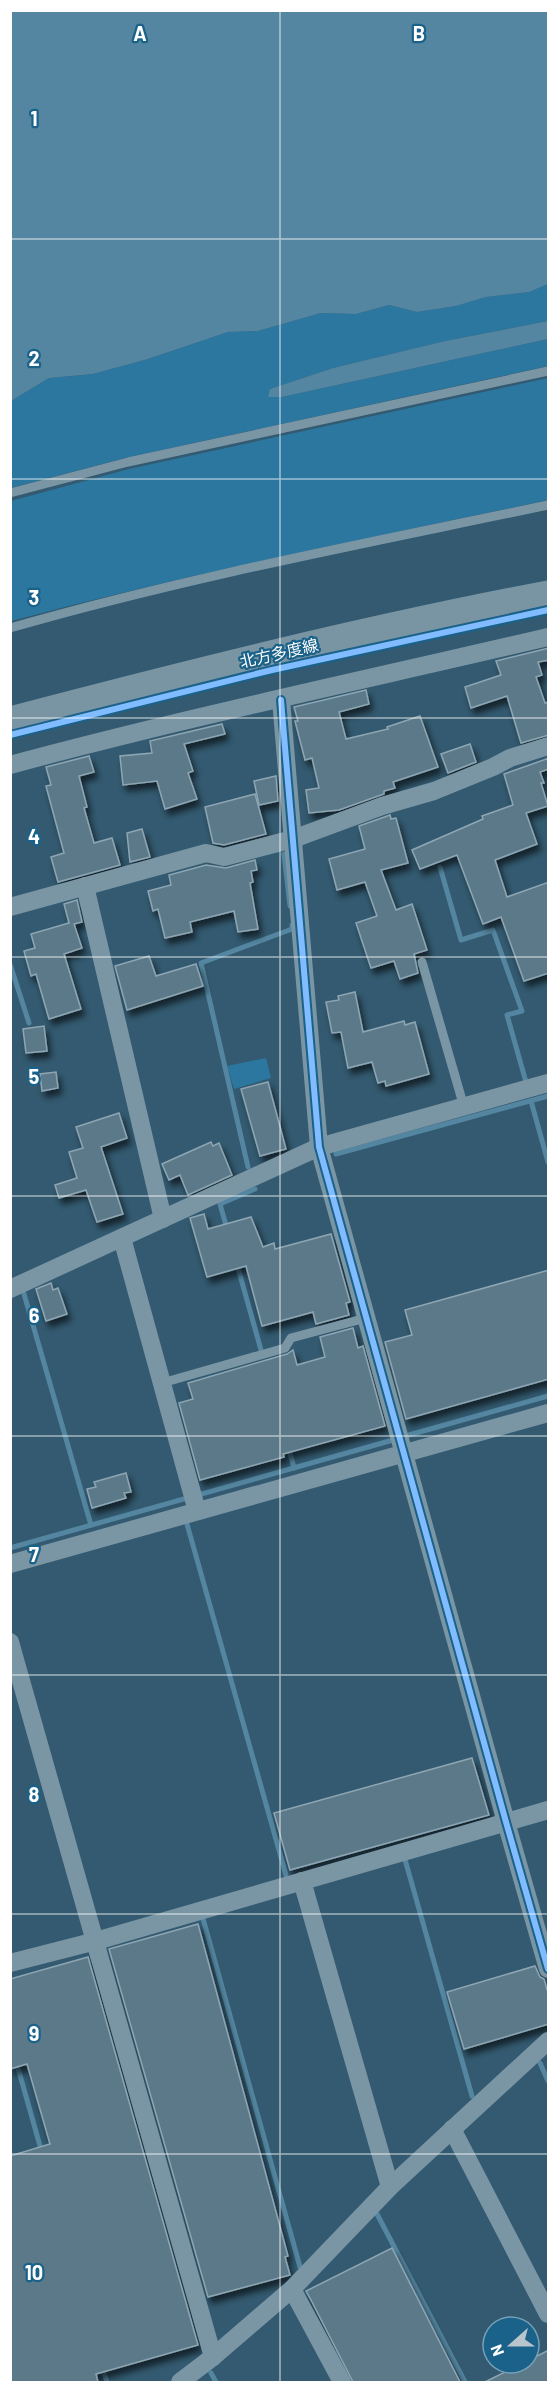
<svg xmlns="http://www.w3.org/2000/svg" width="559" height="2393" viewBox="0 0 559 2393" font-family="Barlow,'Noto Sans JP',sans-serif">
<style>
.green{fill:#2b779f}
.water{fill:#5486a1}
.lines{fill:none;stroke-linecap:round;stroke-linejoin:round}
.stream{stroke:#5486a1;stroke-width:5}
.building{fill:#5b7989;stroke:#8ea6b3;stroke-width:1.5;filter:url(#shadow)}
.service{stroke:#7a96a5;stroke-width:9}
.minor{stroke:#7a96a5;stroke-width:18}
.primary{stroke:#7994a3;stroke-width:27}
.cycleway-casing{stroke:#1a6289;stroke-width:10}
.cycleway{stroke:#80bcff;stroke-width:6}
.grid{fill:none;stroke:#fff;stroke-width:1.5;stroke-opacity:0.55}
.labels{text-anchor:middle;stroke-width:4.5;stroke-linejoin:round;paint-order:stroke}
.street-label{font-size:16px;fill:#fff;stroke:#1a6289}
.grid-label{font-size:20px;text-anchor:middle;font-weight:bold;fill:#fff;stroke:#1a6289;stroke-width:4.5;stroke-linejoin:round;paint-order:stroke}
</style>
<defs>
<filter id="shadow"><feDropShadow dx="3.5" dy="6" stdDeviation="3" flood-color="#0009"/></filter>
</defs>
<rect width="100%" height="100%" fill="#335a70"/>
<g class="green">
<path d="M 548,284 L 548,321 L 445,341 L 333,368 L 270,389 L 282,397 L 548,339 L 548,366 L 125,458 L 11,488 L 11,401 L 49,378 L 93,374 L 148,359 L 228,332 L 258,331 L 321,313 L 356,314 L 389,305 L 417,312 L 456,306 L 486,297 L 529,292 Z"/>
<path d="M 548,378 L 548,500 C 368,538 188,574 11,621 L 11,501 L 129,469 Z"/>
<path d="M 266,1058 L 271,1078 L 234,1089 L 227,1066 Z"/>
</g>
<g class="water">
<path d="M 11,10 L 548,11 L 548,284 L 529,292 L 486,297 L 456,306 L 417,312 L 389,305 L 356,314 L 321,313 L 258,331 L 228,332 L 148,359 L 93,374 L 49,378 L 11,401 Z"/>
<path d="M 548,321 L 548,339 L 282,397 L 268,397 L 270,389 L 333,368 L 445,341 Z"/>
</g>
<g class="lines">
<g class="stream">
<path d="M 284,854 L 290,906"/>
<path d="M 440,867 L 461,940 L 493,930 L 522,1011 L 507,1015 L 526,1082"/>
<path d="M 10,964 L 29,1023"/>
<path d="M 531,1101 L 548,1162"/>
<path d="M 336,1154 L 548,1096"/>
<path d="M 248,1167 L 201,963 L 292,929 L 292,925"/>
<path d="M 227,1229 L 220,1204 L 255,1189"/>
<path d="M 236,1261 L 261,1350"/>
<path d="M 24,1294 L 91,1525"/>
<path d="M 409,1435 L 548,1396"/>
<path d="M 288,1446 L 294,1468"/>
<path d="M 187,1524 L 286,1875"/>
<path d="M 10,1548 L 393,1440"/>
<path d="M 404,1856 L 472,2096"/>
<path d="M 202,1915 L 300,2267"/>
<path d="M 16,2061 L 42,2153"/>
<path d="M 540,2063 L 548,2081"/>
<path d="M 377,2214 L 465,2382"/>
<path d="M 102,2367 L 107,2382"/>
<path d="M 211,2373 L 216,2382"/>
</g>
</g>
<g class="building">
<path d="M 549,648 L 549,660 L 538,662 L 542,675 L 536,677 L 545,703 L 549,702 L 549,735 L 521,743 L 507,696 L 471,708 L 465,687 L 501,675 L 496,661 Z"/>
<path d="M 366,690 L 369,704 L 339,712 L 346,739 L 388,729 L 387,727 L 420,716 L 438,767 L 393,782 L 395,788 L 384,791 L 384,794 L 339,810 L 309,813 L 306,790 L 319,788 L 312,758 L 305,760 L 295,721 L 298,721 L 294,707 Z"/>
<path d="M 222,724 L 225,734 L 184,744 L 193,771 L 188,773 L 197,799 L 165,809 L 157,781 L 123,785 L 120,756 L 152,753 L 150,741 Z"/>
<path d="M 470,744 L 476,762 L 448,773 L 441,754 Z"/>
<path d="M 89,756 L 94,772 L 79,776 L 87,807 L 84,808 L 94,843 L 112,838 L 120,865 L 58,882 L 51,857 L 64,853 L 46,786 L 51,785 L 46,767 Z"/>
<path d="M 549,758 L 549,769 L 540,772 L 544,783 L 541,783 L 548,806 L 526,813 L 537,844 L 495,860 L 507,897 L 549,882 L 549,973 L 524,981 L 501,917 L 483,924 L 457,855 L 420,869 L 412,850 L 483,819 L 482,816 L 513,805 L 504,774 Z"/>
<path d="M 276,776 L 278,801 L 259,805 L 254,781 Z"/>
<path d="M 255,794 L 266,834 L 224,845 L 213,843 L 205,807 Z"/>
<path d="M 390,815 L 391,819 L 396,818 L 408,863 L 381,870 L 396,910 L 412,904 L 427,950 L 414,954 L 418,973 L 400,979 L 394,961 L 371,968 L 356,923 L 377,916 L 365,882 L 337,890 L 329,859 L 365,849 L 359,826 Z"/>
<path d="M 142,829 L 150,857 L 130,862 L 127,833 Z"/>
<path d="M 255,860 L 257,870 L 251,871 L 253,882 L 250,883 L 258,929 L 238,932 L 234,911 L 190,922 L 192,932 L 165,938 L 158,909 L 153,911 L 148,891 L 171,885 L 169,875 L 206,865 L 226,868 Z"/>
<path d="M 77,900 L 82,922 L 74,924 L 82,948 L 64,954 L 81,1009 L 49,1019 L 36,974 L 31,976 L 24,951 L 35,948 L 31,934 L 69,923 L 64,904 Z"/>
<path d="M 149,956 L 156,976 L 196,964 L 203,986 L 127,1010 L 115,966 Z"/>
<path d="M 355,992 L 363,1032 L 404,1021 L 405,1025 L 415,1022 L 429,1074 L 386,1086 L 385,1081 L 378,1083 L 372,1062 L 348,1068 L 341,1032 L 332,1033 L 326,1002 L 339,1000 L 338,996 Z"/>
<path d="M 44,1026 L 47,1051 L 26,1053 L 23,1029 Z"/>
<path d="M 56,1072 L 58,1088 L 42,1091 L 40,1074 Z"/>
<path d="M 268,1082 L 286,1149 L 260,1156 L 241,1089 Z"/>
<path d="M 119,1113 L 127,1138 L 101,1147 L 123,1214 L 97,1222 L 86,1190 L 59,1198 L 55,1185 L 77,1178 L 69,1152 L 83,1148 L 76,1127 Z"/>
<path d="M 211,1142 L 213,1146 L 219,1143 L 232,1175 L 188,1195 L 180,1175 L 169,1180 L 162,1164 Z"/>
<path d="M 204,1214 L 208,1229 L 251,1217 L 263,1247 L 274,1243 L 275,1249 L 331,1234 L 350,1302 L 346,1303 L 349,1315 L 316,1324 L 313,1312 L 262,1326 L 246,1266 L 207,1277 L 190,1218 Z"/>
<path d="M 549,1270 L 549,1379 L 406,1419 L 385,1342 L 412,1335 L 405,1310 Z"/>
<path d="M 51,1283 L 53,1290 L 58,1288 L 67,1314 L 46,1321 L 36,1289 Z"/>
<path d="M 353,1328 L 358,1348 L 363,1346 L 385,1426 L 283,1454 L 284,1457 L 200,1480 L 179,1403 L 193,1399 L 188,1383 L 287,1354 L 293,1350 L 297,1365 L 325,1357 L 320,1337 Z"/>
<path d="M 126,1473 L 131,1492 L 124,1493 L 126,1498 L 92,1508 L 87,1489 L 96,1487 L 94,1482 Z"/>
<path d="M 472,1758 L 489,1815 L 290,1870 L 274,1813 Z"/>
<path d="M 198,1924 L 288,2256 L 285,2257 L 290,2275 L 208,2297 L 109,1949 Z"/>
<path d="M 88,1957 L 198,2345 L 96,2374 L 98,2382 L 10,2382 L 10,2156 L 50,2144 L 27,2064 L 10,2069 L 10,1979 Z"/>
<path d="M 535,1966 L 540,1977 L 544,1979 L 549,1996 L 549,2024 L 464,2049 L 447,1992 Z"/>
<path d="M 392,2248 L 460,2382 L 353,2382 L 311,2300 L 306,2291 Z"/>
<path d="M 549,2350 L 549,2382 L 485,2382 L 523,2363 L 529,2363 L 529,2360 Z"/>
</g>
<g class="lines">
<g class="service">
<path d="M 10,493 L 128,462 L 548,371"/>
<path d="M 10,628 C 187,577 368,543 548,505"/>
<path d="M 422,962 L 464,1107"/>
<path d="M 162,1383 L 285,1348 L 291,1338 L 366,1318"/>
</g>
<g class="minor">
<path d="M 281,700 L 319,1147 L 506,1822 L 548,1969"/>
<path d="M 10,765 C 188,717 369,679 548,637"/>
<path d="M 85,886 L 163,1219"/>
<path d="M 10,907 L 206,853 L 224,857 L 293,839 L 382,806 L 434,791 L 493,767 L 510,758 L 548,746"/>
<path d="M 122,1238 L 197,1511"/>
<path d="M 10,1289 L 319,1147 L 548,1083"/>
<path d="M 10,1564 L 548,1413"/>
<path d="M 10,1642 L 213,2357"/>
<path d="M 302,1881 L 390,2187"/>
<path d="M 10,1963 L 96,1941 L 548,1810"/>
<path d="M 452,2129 L 548,2314"/>
<path d="M 292,2289 L 342,2382"/>
<path d="M 180,2382 L 213,2357 L 292,2289 L 390,2187 L 548,2041"/>
</g>
<path class="primary" d="M 10,720 C 189,673 368,628 548,594"/>
<defs>
<g id="cycleway">
<path d="M 281,700 L 319,1147 L 506,1822 L 548,1969"/>
<path d="M 10,735 L 272,670 L 548,610"/>
</g>
</defs>
<use href="#cycleway" class="cycleway-casing"/>
<use href="#cycleway" class="cycleway"/>
</g>
<path class="grid" d="M 280,10 L 280,2382M 10,239 L 548,239M 10,479 L 548,479M 10,718 L 548,718M 10,957 L 548,957M 10,1196 L 548,1196M 10,1436 L 548,1436M 10,1675 L 548,1675M 10,1914 L 548,1914M 10,2154 L 548,2154"/>
<g class="labels">
<g class="street-label">
<text transform="translate(279 653) rotate(-13)" y="6">北方多度線</text>
</g>
</g>
<g class="grid-label">
<text x="140" y="41">A</text>
<text x="419" y="41">B</text>
<text x="34" y="126">1</text>
<text x="34" y="366">2</text>
<text x="34" y="605">3</text>
<text x="34" y="844">4</text>
<text x="34" y="1084">5</text>
<text x="34" y="1323">6</text>
<text x="34" y="1562">7</text>
<text x="34" y="1802">8</text>
<text x="34" y="2041">9</text>
<text x="34" y="2280">10</text>
</g>
<rect width="559" height="2393" fill="none" stroke="#ffffff" stroke-width="24"/>
<g transform="translate(511 2345) rotate(249)"><circle r="28" fill="#1a6289" stroke="#76a1b8" stroke-width="1.5"/>
<path d="M0-4.5L10 22L0 15L-10 22Z" fill="#b8c5cd"/>
<text y="-9" font-size="16" font-weight="bold" text-anchor="middle" fill="#ffffff">N</text>
</g>
</svg>
